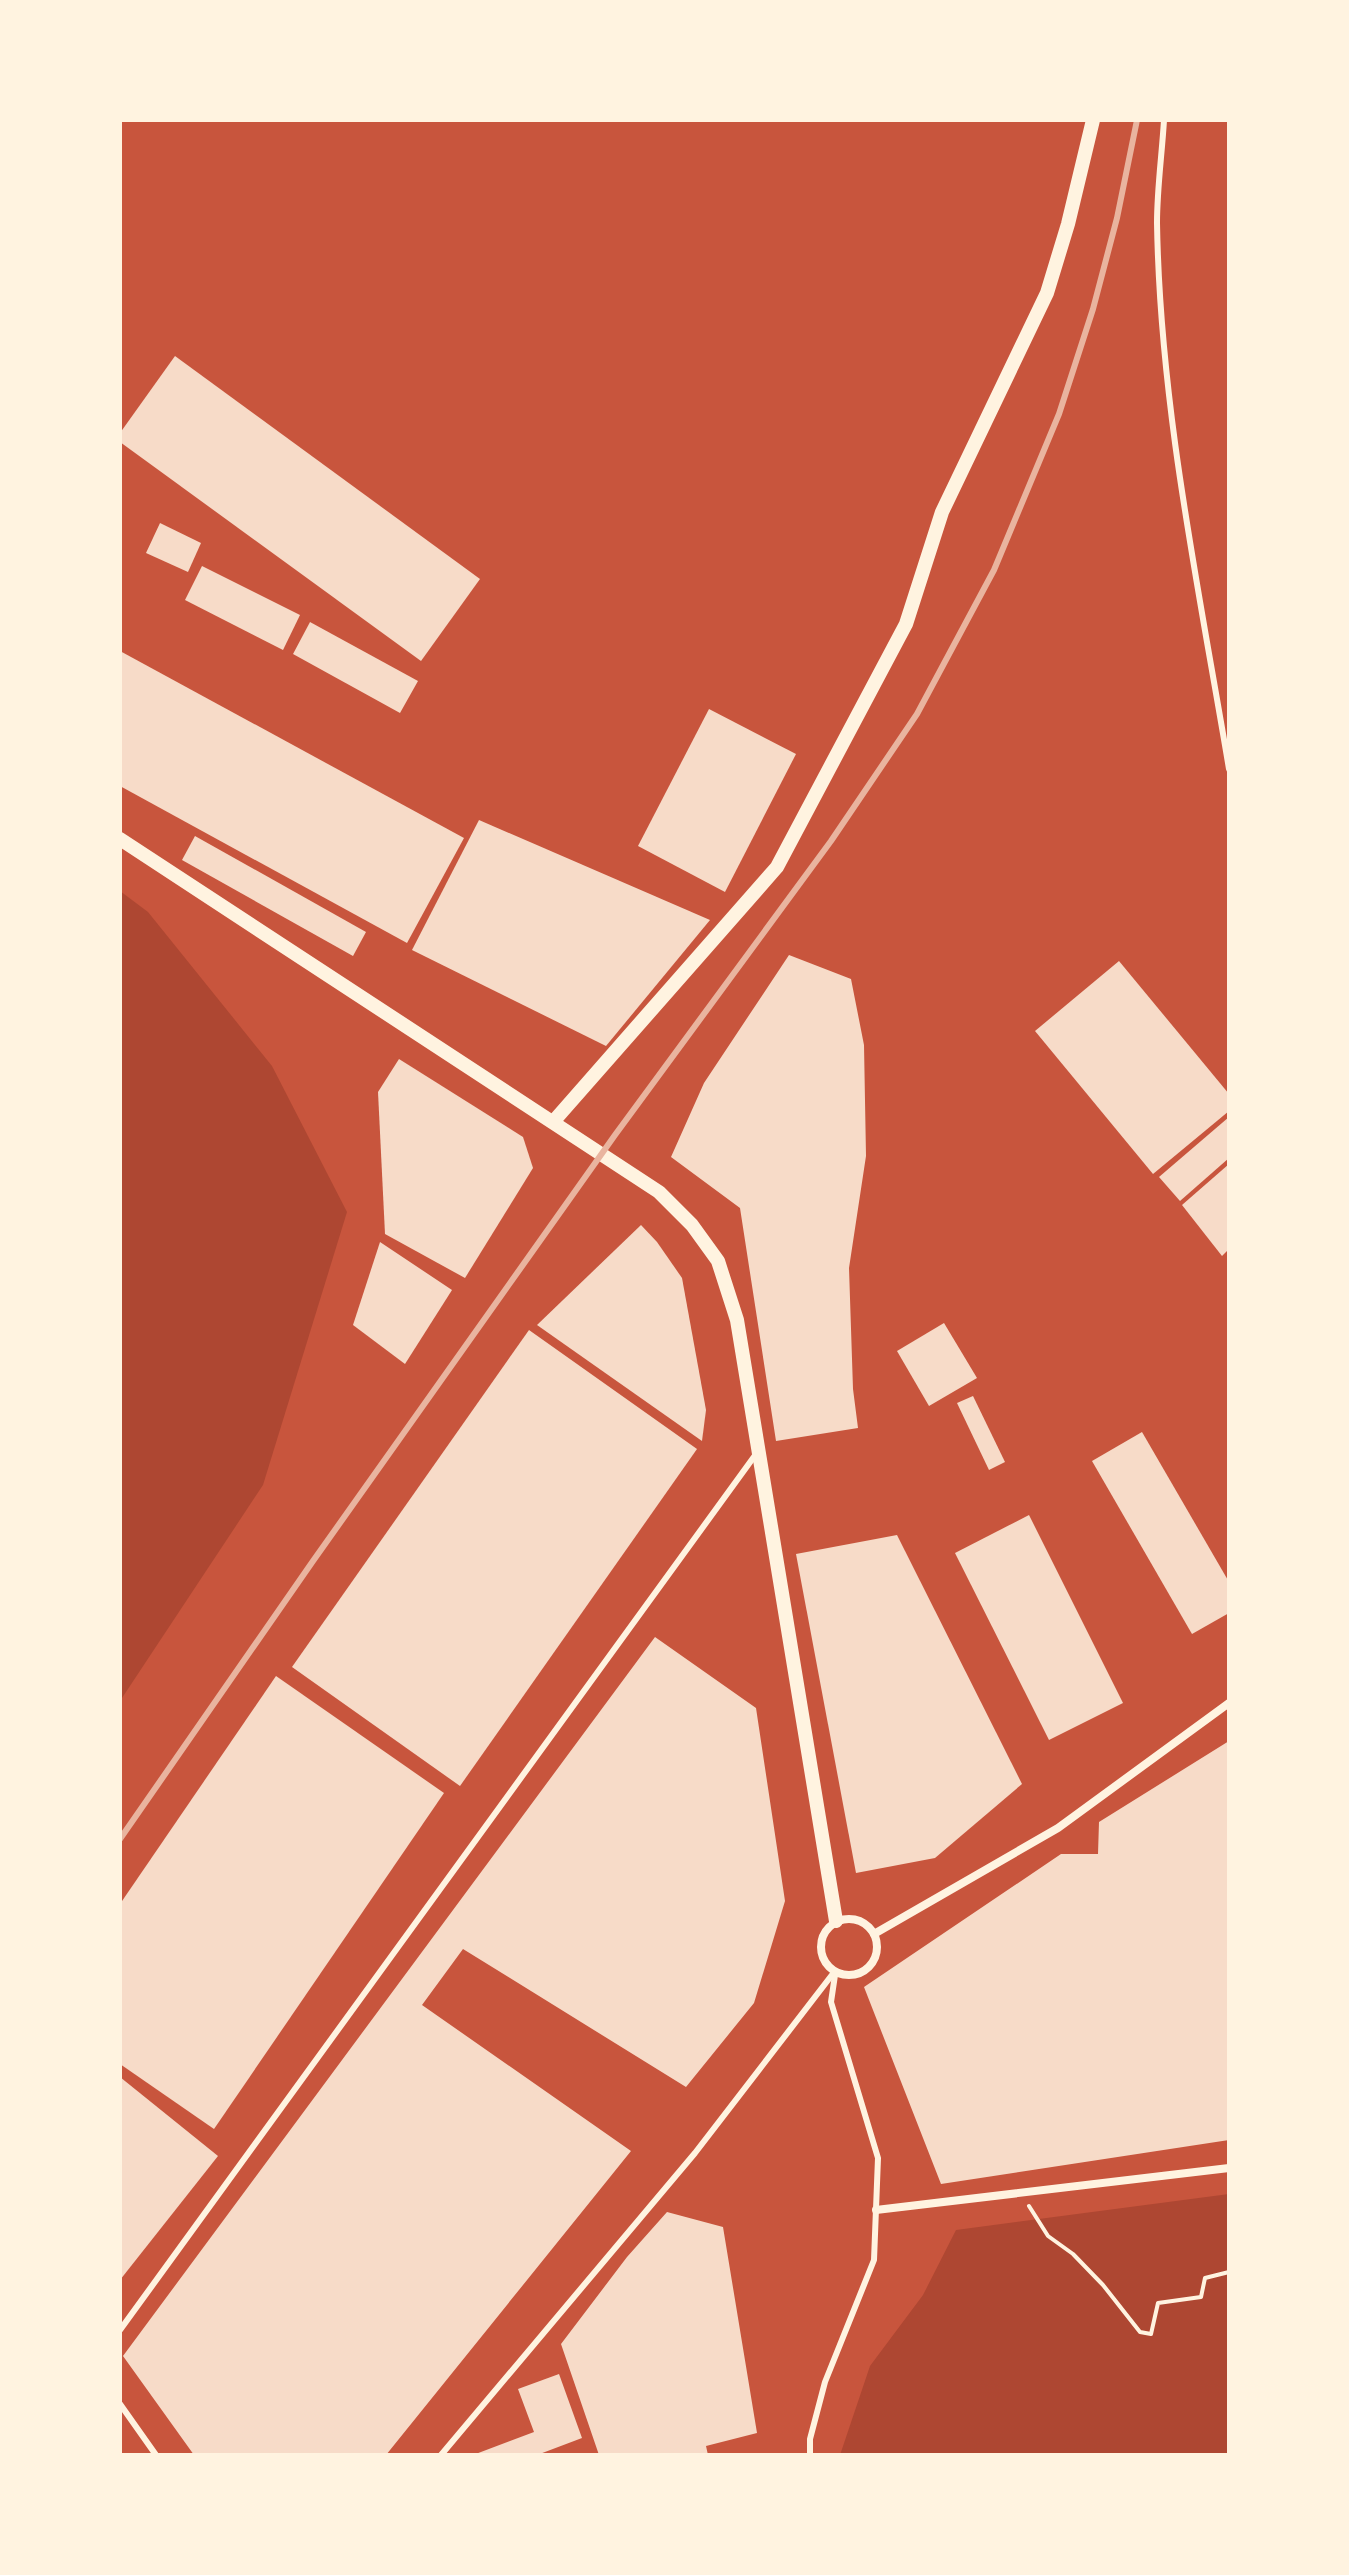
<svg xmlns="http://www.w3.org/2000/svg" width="1349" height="2575" viewBox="0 0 1349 2575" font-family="Signika,sans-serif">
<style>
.green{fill:#ae4732}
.building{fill:#f7dbc8}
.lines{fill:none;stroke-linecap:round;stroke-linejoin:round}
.path{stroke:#fff3e0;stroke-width:4}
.service{stroke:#fff3e0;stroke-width:6}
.minor{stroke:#fff3e0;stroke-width:8}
.tertiary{stroke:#fff3e0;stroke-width:14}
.rail{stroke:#e9b49f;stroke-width:6}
</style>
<rect width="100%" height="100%" fill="#c8553d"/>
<g class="green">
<path d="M 120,891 L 148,912 L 272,1066 L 347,1212 L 263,1485 L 120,1701 Z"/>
<path d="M 1229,2194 L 1229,2455 L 840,2455 L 870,2366 L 923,2295 L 956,2230 Z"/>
</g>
<g class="building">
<path d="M 175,356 L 480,579 L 421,661 L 120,442 L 120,433 Z"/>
<path d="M 160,523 L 201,543 L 188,572 L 146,553 Z"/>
<path d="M 202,566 L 300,615 L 283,650 L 185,600 Z"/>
<path d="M 310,622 L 418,681 L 400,713 L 293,654 Z"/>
<path d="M 120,651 L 464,838 L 407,943 L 120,786 Z"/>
<path d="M 709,709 L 796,754 L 725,892 L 638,846 Z"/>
<path d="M 479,820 L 710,920 L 606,1046 L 412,950 Z"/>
<path d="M 195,836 L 366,932 L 353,956 L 182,860 Z"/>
<path d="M 789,955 L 851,979 L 864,1045 L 866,1156 L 849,1268 L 853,1389 L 858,1428 L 776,1441 L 740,1208 L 671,1157 L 704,1083 Z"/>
<path d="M 1119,961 L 1229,1094 L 1229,1111 L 1153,1174 L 1035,1031 Z"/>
<path d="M 399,1059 L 523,1137 L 533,1168 L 465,1278 L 385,1234 L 378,1092 Z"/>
<path d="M 1229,1117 L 1229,1158 L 1180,1201 L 1159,1177 Z"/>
<path d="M 1229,1164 L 1229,1249 L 1222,1256 L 1182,1205 Z"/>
<path d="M 641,1225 L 657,1242 L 682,1278 L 706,1410 L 702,1441 L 537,1325 Z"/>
<path d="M 380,1242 L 452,1290 L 405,1364 L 353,1325 Z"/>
<path d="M 944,1323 L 977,1378 L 929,1406 L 897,1351 Z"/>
<path d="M 529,1330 L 697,1449 L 460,1786 L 292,1667 Z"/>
<path d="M 973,1396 L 1005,1462 L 989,1470 L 957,1403 Z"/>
<path d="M 1142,1432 L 1229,1582 L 1229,1613 L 1192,1634 L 1092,1461 Z"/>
<path d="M 1029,1515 L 1123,1703 L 1049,1740 L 955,1553 Z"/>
<path d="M 897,1535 L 1022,1784 L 935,1858 L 856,1873 L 796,1554 Z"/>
<path d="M 655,1637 L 756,1708 L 785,1901 L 754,2003 L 686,2087 L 463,1949 L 422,2005 L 631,2151 L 386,2455 L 194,2455 L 123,2356 Z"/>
<path d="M 276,1676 L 444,1793 L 214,2129 L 120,2064 L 120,1904 Z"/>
<path d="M 1229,1741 L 1229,2140 L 941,2184 L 864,1987 L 1061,1854 L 1098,1854 L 1099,1822 Z"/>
<path d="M 120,2077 L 218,2156 L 120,2280 Z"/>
<path d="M 667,2212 L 723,2227 L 757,2433 L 706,2446 L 708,2455 L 599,2455 L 561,2344 L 627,2257 Z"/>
<path d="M 559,2374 L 582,2438 L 537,2455 L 473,2455 L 534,2432 L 518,2389 Z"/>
</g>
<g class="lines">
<path class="path" d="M 1029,2206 L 1048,2236 L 1073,2254 L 1103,2285 L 1140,2332 L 1151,2334 L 1158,2303 L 1201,2297 L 1205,2278 L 1229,2272"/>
<g class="service">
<path d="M 1164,120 C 1162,154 1157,189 1157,223 C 1160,407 1199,589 1229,769"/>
<path d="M 120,2330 L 756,1454"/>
<path d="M 120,2404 L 156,2455"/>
<path d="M 441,2455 L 695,2153 L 835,1971"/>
<path d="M 810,2455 L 810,2439 L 825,2382 L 874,2260 L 878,2158 L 831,2002 L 835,1975"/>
</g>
<g class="minor">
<circle cx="849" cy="1947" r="28"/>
<path d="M 874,1934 L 1058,1828 L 1229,1703"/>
<path d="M 876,2210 L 1229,2168"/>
</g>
<g class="tertiary">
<path d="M 120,839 L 659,1192 L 692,1225 L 718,1261 L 737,1320 L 836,1921"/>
<path d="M 553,1122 L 777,867 L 906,624 L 942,512 L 1047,293 L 1068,224 L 1093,120"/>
</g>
<path class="rail" d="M 120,1839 L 313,1561 L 615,1135 L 831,841 L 917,714 L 994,570 L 1059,414 L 1093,309 L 1117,218 L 1137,120"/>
</g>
<rect width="1349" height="2575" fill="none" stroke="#fff3e0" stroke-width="244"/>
</svg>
